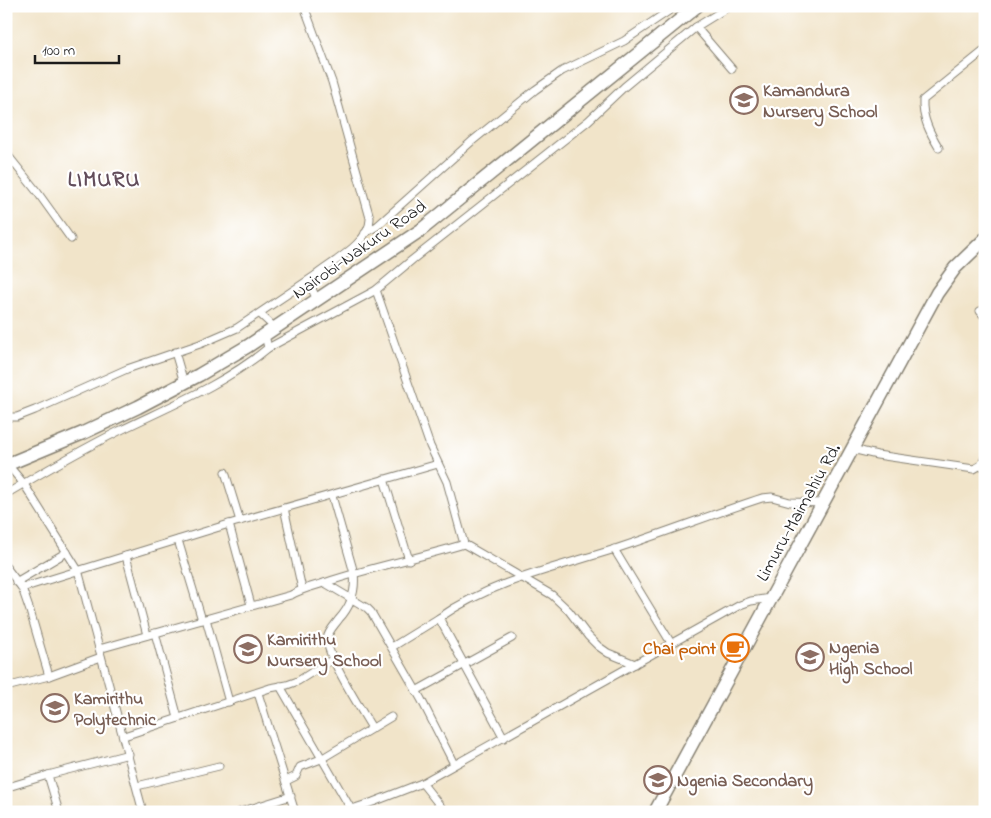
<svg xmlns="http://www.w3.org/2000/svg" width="991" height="818" viewBox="0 0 991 818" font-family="'Indie Flower',sans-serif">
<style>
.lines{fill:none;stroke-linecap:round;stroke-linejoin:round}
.street-casing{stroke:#868072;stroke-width:9}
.highway-casing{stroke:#868072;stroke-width:15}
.street{stroke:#fff;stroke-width:7}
.highway{stroke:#fff;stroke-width:12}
.labels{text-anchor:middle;stroke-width:4.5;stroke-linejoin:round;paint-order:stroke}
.education-label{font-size:18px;font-weight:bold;fill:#785e54;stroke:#fff;text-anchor:start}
.street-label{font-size:18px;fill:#1c1c1c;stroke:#fff}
.food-label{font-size:18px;font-weight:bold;fill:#c56008;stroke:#fff;text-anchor:end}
.district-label{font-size:22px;font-weight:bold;letter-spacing:1px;fill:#624d5b;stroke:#fff}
</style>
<rect width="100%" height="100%" fill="#fff"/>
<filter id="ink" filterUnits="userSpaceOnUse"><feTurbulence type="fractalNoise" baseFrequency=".02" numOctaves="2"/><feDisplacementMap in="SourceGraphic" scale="10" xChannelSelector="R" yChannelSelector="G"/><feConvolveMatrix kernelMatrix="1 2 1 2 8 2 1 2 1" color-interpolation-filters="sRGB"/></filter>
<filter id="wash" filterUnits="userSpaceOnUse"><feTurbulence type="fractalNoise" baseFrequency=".0096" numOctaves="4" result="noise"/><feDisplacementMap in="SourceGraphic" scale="20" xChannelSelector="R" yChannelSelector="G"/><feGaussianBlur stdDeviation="1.12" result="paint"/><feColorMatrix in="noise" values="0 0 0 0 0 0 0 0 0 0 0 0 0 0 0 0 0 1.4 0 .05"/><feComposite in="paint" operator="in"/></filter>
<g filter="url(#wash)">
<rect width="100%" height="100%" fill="#f1e4c9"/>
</g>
<g filter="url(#ink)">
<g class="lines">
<defs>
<g id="street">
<path d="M 304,6 L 332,82 L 370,218 C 371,242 332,262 316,275 L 312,289 L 317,300"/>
<path d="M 696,27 L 732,69"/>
<path d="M 939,148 C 930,133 922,118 923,100 L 985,50"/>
<path d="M 6,153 L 38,193 L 71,239"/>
<path d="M 365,233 L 377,226 L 471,142 L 535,90 L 562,71 L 624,41 L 676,6"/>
<path d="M 376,290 L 430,446 L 447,482 L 464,544 L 552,595 L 569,611 L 588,636 L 598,646 L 608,653 L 635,664"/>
<path d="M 980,311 L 985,317"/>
<path d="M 260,314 L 275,328"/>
<path d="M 268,348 L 376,290 L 412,260 L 588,121 L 624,87 L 696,27 L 730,6"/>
<path d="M 175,352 L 184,383"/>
<path d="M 6,417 L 17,417 L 35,410 L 127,369 L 200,344 L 237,328 L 316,275"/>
<path d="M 852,449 L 877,455 L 974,469 L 981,465 L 985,458"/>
<path d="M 8,465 L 24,484 L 78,570 L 143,812"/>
<path d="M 225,472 L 240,521"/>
<path d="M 384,479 L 409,560"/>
<path d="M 6,494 C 43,472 81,450 119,431 C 170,406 225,384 268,348 L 265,335"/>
<path d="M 332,496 L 354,573 C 356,590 351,606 339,619 C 335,625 328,631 327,639 C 326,655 362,711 372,728"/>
<path d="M 284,508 L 302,589"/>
<path d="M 229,524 L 251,605"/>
<path d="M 178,540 L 202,620"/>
<path d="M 614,549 L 671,643"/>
<path d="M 126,556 L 147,635"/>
<path d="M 6,567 L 22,588 L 30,611 L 49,676"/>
<path d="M 16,582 L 67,552"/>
<path d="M 325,583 L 367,608 L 371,612 L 421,699 L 454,764"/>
<path d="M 22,588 L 229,524 L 438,464"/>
<path d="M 206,619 L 229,702"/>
<path d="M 155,633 L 178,718"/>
<path d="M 392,647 L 439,618"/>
<path d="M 99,649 L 291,595 C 303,588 315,586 327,582 C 372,567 419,558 464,544"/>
<path d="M 280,686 L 351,809"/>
<path d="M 6,687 L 49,676 L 101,657"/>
<path d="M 416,691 L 512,638"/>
<path d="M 258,693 L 295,812"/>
<path d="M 124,736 L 270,688 L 287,685 L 298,681 L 333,659"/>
<path d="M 504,738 L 439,618 C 492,581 555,568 615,549 C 664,533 713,514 762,498 L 772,497 L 790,502 L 823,503"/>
<path d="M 286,781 L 296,776 L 300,767 L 321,759 L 391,717"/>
<path d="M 422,783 L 445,812"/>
<path d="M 137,786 L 219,766"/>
<path d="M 8,787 L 48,775"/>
<path d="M 59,812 L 48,775 L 129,754"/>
<path d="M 240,812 L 291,796"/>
<path d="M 343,812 L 373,802 L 422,783 L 740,605 L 751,601 L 771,598"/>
</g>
<g id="highway">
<path d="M 6,465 L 83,433 L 138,407 L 199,375 L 248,346 L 421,230 L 697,6"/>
<path d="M 655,812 L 937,293 L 955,268 L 985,239"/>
</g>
</defs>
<use href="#street" class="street-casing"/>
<use href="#highway" class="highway-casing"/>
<use href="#street" class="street"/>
<use href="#highway" class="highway"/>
</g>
</g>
<defs>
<symbol id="school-ring" viewBox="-11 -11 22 22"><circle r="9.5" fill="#fff" stroke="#8d6e63" stroke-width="1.5"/><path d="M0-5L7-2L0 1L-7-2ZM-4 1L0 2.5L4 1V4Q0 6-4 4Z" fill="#8d6e63"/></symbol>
<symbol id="cafe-ring" viewBox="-11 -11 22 22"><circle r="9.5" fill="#fff" stroke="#e8710a" stroke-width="1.5"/><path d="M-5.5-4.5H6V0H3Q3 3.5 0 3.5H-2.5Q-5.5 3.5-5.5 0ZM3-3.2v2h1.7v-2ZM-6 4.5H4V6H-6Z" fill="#e8710a"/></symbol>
</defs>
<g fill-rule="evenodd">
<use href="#school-ring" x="728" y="84" width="32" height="32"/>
<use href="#cafe-ring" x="719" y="632" width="32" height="32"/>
<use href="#school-ring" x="232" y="633" width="32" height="32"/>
<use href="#school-ring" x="794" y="641" width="32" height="32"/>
<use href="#school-ring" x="39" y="692" width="32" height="32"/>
<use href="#school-ring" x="642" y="764" width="32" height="32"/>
</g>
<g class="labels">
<g class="education-label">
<text x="763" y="96">Kamandura<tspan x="763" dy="21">Nursery School</tspan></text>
<text x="267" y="645">Kamirithu<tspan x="267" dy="21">Nursery School</tspan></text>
<text x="829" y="653">Ngenia<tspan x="829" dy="21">High School</tspan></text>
<text x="74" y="704">Kamirithu<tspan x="74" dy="21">Polytechnic</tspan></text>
<text x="677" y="786">Ngenia Secondary</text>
</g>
<g class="street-label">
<text transform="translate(359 249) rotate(-35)" y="6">Nairobi-Nakuru Road</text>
<text transform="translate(798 512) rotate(-61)" y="6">Limuru-Maimahiu Rd.</text>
</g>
<g class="food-label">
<text x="716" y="654">Chai point</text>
</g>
<g class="district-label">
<text x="104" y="186">LIMURU</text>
</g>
</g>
<rect width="991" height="818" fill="none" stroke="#fff" stroke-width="25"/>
<path d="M35 55v8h84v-8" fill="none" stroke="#1c1c1c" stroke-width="2.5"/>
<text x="42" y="55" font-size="15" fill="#1c1c1c" stroke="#ffffff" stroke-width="4" paint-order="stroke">100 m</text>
</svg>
